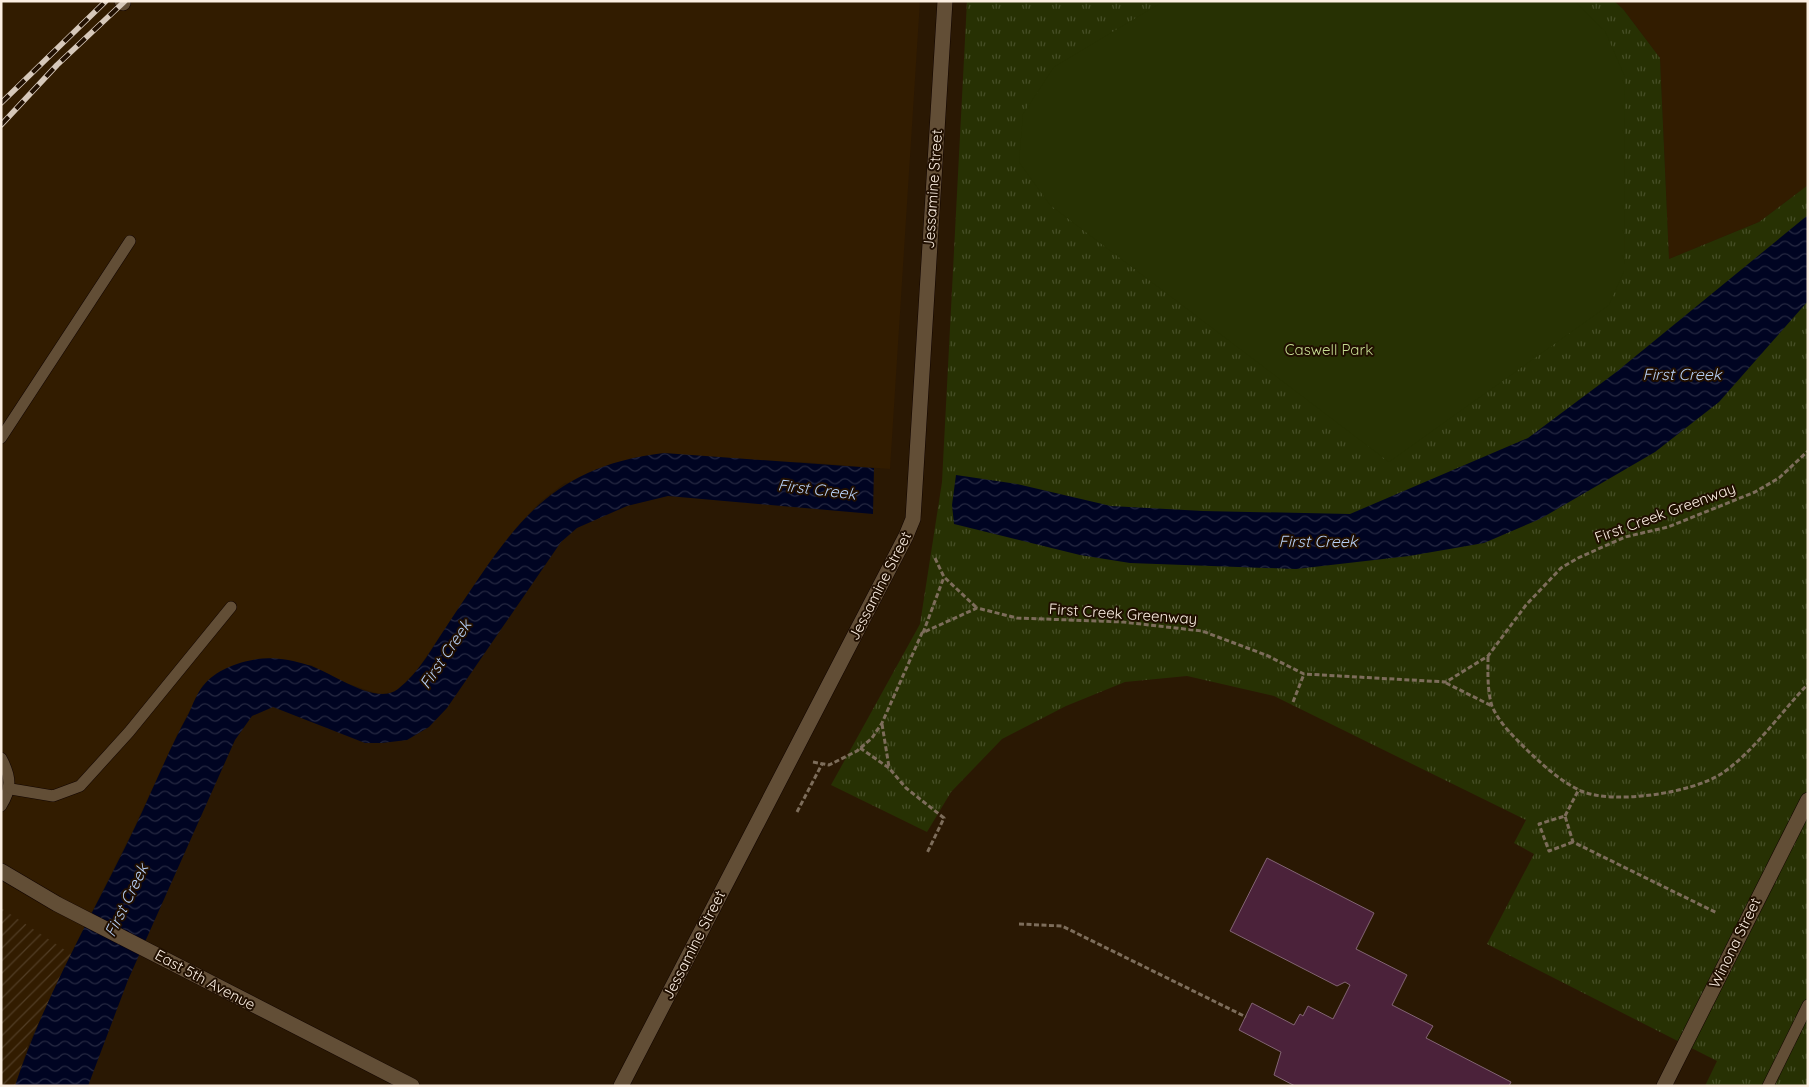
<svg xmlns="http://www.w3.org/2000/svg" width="1809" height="1087" viewBox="0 0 1809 1087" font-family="Quicksand,sans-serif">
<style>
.built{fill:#321c00}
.industrial{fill:url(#industrial-furrows)}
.grass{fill:url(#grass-tufts)}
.pitch{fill:#273103}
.water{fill:url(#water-waves)}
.building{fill:#4b223a;stroke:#826473}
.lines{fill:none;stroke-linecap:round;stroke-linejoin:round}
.service-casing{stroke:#110400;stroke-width:12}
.minor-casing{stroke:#110400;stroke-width:16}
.path{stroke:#7d6d5b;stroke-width:3;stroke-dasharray:5 2.5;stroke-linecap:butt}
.service{stroke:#624e36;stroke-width:11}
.minor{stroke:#624e36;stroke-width:15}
.rail-casing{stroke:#d6c8ba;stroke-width:5.5}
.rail{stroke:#200f00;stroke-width:4;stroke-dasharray:11;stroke-linecap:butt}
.labels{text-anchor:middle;stroke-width:4;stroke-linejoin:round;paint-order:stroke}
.street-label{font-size:15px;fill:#fcefe2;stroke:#200f00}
.park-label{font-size:15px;fill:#c6dc92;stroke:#200f00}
.water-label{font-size:16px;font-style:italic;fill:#b6cff5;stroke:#200f00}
</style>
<defs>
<pattern id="industrial-furrows" width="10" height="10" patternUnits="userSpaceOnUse" patternTransform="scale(1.25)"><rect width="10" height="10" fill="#321c00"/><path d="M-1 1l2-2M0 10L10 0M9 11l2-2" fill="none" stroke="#513d25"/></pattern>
<pattern id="grass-tufts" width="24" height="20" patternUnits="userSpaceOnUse" patternTransform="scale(1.25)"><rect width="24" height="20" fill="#273103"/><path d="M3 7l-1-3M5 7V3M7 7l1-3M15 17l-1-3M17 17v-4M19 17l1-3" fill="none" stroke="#474f27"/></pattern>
<pattern id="water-waves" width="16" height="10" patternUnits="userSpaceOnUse" patternTransform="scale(1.25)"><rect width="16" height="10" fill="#000422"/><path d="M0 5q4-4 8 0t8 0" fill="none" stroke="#262942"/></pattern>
</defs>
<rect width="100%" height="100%" fill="#2a1803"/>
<g class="built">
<path d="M 1,1 L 920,1 L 890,469 L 801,462 L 565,483 L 540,502 L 515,529 L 492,559 L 418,669 L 396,692 L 379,694 L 343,682 L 311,665 L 203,685 L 178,733 L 135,826 L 59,978 L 28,1045 L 15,1086 L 1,1086 Z"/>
<path d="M 1614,1 L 1808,1 L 1807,186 L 1759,222 L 1669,259 L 1660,58 L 1623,9 Z"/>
</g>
<path class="industrial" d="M 1,908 L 71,954 L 28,1045 L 15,1086 L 1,1086 Z"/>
<path class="grass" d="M 967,1 L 1614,1 L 1623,9 L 1660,58 L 1669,259 L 1759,222 L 1808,185 L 1808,1086 L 1705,1086 L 1717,1061 L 1487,944 L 1534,854 L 1514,843 L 1526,820 L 1274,696 L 1187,676 L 1125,682 L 1066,706 L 1002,739 L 951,792 L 927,832 L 831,785 L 920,624 L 942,482 Z"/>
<path class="pitch" d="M 1164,1 L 1574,1 L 1605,31 L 1625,77 L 1624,271 L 1609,305 L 1389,462 L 1050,205 L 1019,162 L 1023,114 L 1054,67 Z"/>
<g class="water">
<path d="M 1808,215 L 1808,301 L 1719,402 L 1655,452 L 1540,519 L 1484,543 L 1409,556 L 1296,569 L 1130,563 L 1080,555 L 954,524 L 952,505 L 956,475 L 1017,484 L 1111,506 L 1203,511 L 1350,514 L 1528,438 L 1615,373 Z"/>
<path d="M 664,453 L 874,468 L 873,514 L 668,496 L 627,506 L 577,528 L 561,542 L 447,708 L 429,727 L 407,740 L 382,743 L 365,743 L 273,707 L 252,716 L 235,740 L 128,980 L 88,1086 L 15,1086 C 45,994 95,911 136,825 C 154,787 169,749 189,713 C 193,704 197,693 203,686 C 215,670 238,662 257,659 C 275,657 291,660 308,665 C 330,671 376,707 398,689 C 420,672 433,646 448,624 C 510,532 544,467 664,453 Z"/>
</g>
<path class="building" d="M 1267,858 L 1374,913 L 1356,949 L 1407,975 L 1392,1005 L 1433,1026 L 1426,1038 L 1511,1082 L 1509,1086 L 1295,1086 L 1274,1075 L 1281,1052 L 1239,1030 L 1252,1003 L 1294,1025 L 1300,1014 L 1303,1016 L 1308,1006 L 1333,1019 L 1350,985 L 1345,982 L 1337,986 L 1230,931 Z"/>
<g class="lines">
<defs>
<g id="service">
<path d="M 1,438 L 130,241"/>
<path d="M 1,758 C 11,776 12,789 1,806"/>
<path d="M 11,789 L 53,796 L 80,786 L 129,732 L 231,607"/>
<path d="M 1768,1086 L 1808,1005"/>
</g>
<g id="minor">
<path d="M 122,1 L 123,3"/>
<path d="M 1,871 L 57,904 L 412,1086"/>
<path d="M 621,1086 L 906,536 L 913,519 L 945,1"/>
<path d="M 1664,1086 L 1808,800"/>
</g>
</defs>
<use href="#service" class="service-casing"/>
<use href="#minor" class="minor-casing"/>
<g class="path">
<path d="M 935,558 L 944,577 L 977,608"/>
<path d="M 923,633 L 944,577"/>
<path d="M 1488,657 C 1488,672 1487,690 1492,706 C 1499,723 1514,737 1527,750 C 1544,766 1560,781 1581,791 C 1614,805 1691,793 1721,774 C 1754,752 1781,712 1808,684"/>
<path d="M 1446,683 L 1492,706"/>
<path d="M 1293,702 L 1304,674"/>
<path d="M 882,724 L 889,767"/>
<path d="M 860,748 L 889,768 L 906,788 L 944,818 L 927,853"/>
<path d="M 813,762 L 829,765 L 857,751 L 872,738 L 882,723 L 922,633 L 977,608 L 1017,618 L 1123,622 L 1202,631 L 1266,655 L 1304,674 L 1446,682 L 1488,656 L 1526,605 L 1561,568 L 1578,558 L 1625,537 L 1668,527 L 1755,492 L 1779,478 L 1808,451"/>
<path d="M 797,812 L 822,764"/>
<path d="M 1565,816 L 1579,789"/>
<path d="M 1573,842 L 1549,851 L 1539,824 L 1565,816 L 1573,842 L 1717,913"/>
<path d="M 1019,924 L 1062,926 L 1246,1017"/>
</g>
<use href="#service" class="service"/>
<use href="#minor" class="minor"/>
<defs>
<g id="rail">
<path d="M 1,103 L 106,1"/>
<path d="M 1,125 L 57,65 L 125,1"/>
</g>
</defs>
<use href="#rail" class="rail-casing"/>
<use href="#rail" class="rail"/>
</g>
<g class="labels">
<g class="street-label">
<text transform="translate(933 189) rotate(-86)" y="5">Jessamine Street</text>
<text transform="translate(1665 513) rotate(-20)" y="5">First Creek Greenway</text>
<text transform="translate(880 586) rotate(-63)" y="5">Jessamine Street</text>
<text transform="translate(1123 614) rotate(4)" y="5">First Creek Greenway</text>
<text transform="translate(1735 943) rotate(-64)" y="5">Winona Street</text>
<text transform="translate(694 945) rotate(-63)" y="5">Jessamine Street</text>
<text transform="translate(205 980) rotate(28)" y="5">East 5th Avenue</text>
</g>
<g class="park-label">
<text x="1329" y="355">Caswell Park</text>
</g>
<g class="water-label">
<text x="1682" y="380">First Creek</text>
<text transform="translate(817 489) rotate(7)" y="6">First Creek</text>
<text x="1318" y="547">First Creek</text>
<text transform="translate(445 654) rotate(-56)" y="6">First Creek</text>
<text transform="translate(126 900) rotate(-64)" y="6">First Creek</text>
</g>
</g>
<rect width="1809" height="1087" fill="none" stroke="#fcefe2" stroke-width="5"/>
</svg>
